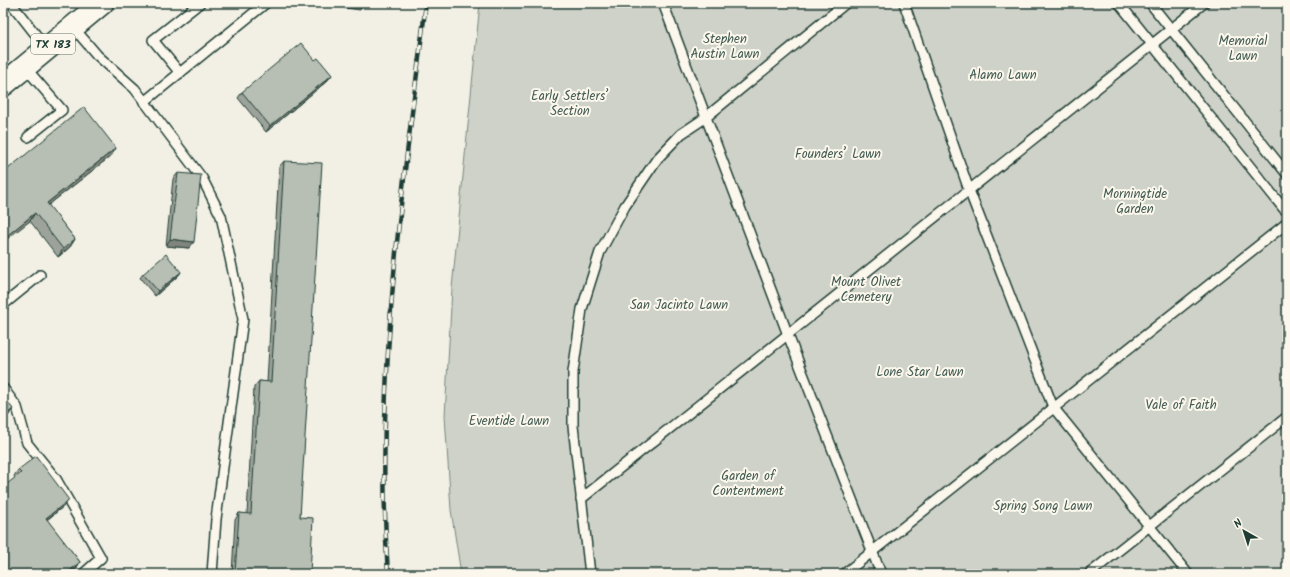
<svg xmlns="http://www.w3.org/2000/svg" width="1290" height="577" viewBox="0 0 1290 577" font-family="Kalam,sans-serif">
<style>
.green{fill:#cfd2c8;stroke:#77887e}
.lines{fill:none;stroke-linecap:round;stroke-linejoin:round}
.lane-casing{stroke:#1f3d34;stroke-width:12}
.primary-casing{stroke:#1f3d34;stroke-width:25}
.lane{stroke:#fbf7ec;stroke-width:9}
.primary{stroke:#fbf7ec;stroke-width:22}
.rail-casing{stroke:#1f3d34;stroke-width:4.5}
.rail{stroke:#fbf7ec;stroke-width:3;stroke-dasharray:9;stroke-linecap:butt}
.wall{fill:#9da39a;stroke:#1f3d34}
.shaded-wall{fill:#80857d;stroke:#1f3d34}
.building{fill:#b7beb3;stroke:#1f3d34}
.labels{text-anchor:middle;stroke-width:4;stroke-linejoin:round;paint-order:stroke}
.shield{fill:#fbf7ec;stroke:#61756b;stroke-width:1}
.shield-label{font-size:12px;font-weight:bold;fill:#1f3d34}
.park-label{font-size:13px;fill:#425b52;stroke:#fbf7ec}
</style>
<rect width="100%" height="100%" fill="#f2f0e5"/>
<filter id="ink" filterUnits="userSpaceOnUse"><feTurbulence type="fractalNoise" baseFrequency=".025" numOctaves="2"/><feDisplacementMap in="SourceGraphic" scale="8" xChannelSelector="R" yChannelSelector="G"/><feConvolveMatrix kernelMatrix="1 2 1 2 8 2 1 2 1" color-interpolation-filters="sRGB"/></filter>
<g filter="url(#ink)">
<path class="green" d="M 480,3 L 1287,3 L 1287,574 L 461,574 L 451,510 L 445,416 L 452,288 Z"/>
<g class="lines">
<defs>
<g id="lane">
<path d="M 11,3 L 47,49"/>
<path d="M 663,3 L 788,335 L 881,574"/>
<path d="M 904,3 L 969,190 L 1053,407 L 1188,574"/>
<path d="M 1119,3 L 1284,209 L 1287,209"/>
<path d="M 1150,3 L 1287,174"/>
<path d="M 73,27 L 97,55 L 135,89 L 202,178 L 221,216 L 243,319 L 216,519 L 212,574"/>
<path d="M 24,66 L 62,110 L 28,137"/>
<path d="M 180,73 L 153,40 L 200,3"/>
<path d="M 144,102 L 266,3"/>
<path d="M 3,305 L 40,275"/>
<path d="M 3,388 L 17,407 L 27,443 L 56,479 L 101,558 L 83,574"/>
<path d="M 581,499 L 1204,3"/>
<path d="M 590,574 L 573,426 L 573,372 L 582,309 L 600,252 L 625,206 L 657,159 L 681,134 L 705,118 L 846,3"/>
<path d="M 844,574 L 1287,223"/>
<path d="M 1089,574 L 1287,417"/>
</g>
<path id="primary" d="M 3,85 L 102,3"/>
</defs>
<use href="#lane" class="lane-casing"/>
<use href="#primary" class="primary-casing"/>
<use href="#lane" class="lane"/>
<use href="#primary" class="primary"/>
<defs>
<path id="rail" d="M 388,574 C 374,383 402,192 426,3"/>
</defs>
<use href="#rail" class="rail-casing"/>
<use href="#rail" class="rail"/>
</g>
<g class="wall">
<path d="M 315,60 L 332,75 L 327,81 L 266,132 L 238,98 L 242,92 Z"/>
<path d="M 116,148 L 111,156 L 48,205 L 75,239 L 70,247 L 58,257 L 30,221 L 3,173 Z"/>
<path d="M 284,161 L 300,517 L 310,574 L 232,574 L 235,520 L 239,513 L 247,514 L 254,387 L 259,381 L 267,382 L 279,167 Z"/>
<path d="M 178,173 L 189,248 L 166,246 L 173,179 Z"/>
<path d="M 181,272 L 178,276 L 155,296 L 140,278 L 143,274 Z"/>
<path d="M 18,470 L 64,506 L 47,520 L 80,562 L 76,569 L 69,574 L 3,574 L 15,478 L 14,476 Z"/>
</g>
<g class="shaded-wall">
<path d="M 333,3 L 364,3 L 360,10 L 331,6 Z"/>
<path d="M 332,75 L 327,81 L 266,132 L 270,126 Z"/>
<path d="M 116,148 L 111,156 L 41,211 L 47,203 Z"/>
<path d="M 35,213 L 30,221 L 3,242 L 3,239 Z"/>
<path d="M 75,239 L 70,247 L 58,257 L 63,249 Z"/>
<path d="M 170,239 L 194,242 L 189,248 L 166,246 Z"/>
<path d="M 181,272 L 178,276 L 155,296 L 158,291 Z"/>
<path d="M 13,409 L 9,415 L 3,419 L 3,417 Z"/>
<path d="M 69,500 L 64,506 L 41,524 L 46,518 Z"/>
<path d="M 80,562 L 76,569 L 69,574 L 66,574 Z"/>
</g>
<g class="building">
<path d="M 3,12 L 6,16 L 3,18 Z"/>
<path d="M 301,43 L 315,60 L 318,58 L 332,75 L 270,126 L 242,92 Z"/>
<path d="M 84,107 L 116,148 L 47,203 L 75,239 L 63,249 L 35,213 L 3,239 L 3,173 Z"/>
<path d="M 284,161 L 322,163 L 300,517 L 313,518 L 310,574 L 235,574 L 239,513 L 251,514 L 259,381 L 271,382 Z"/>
<path d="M 178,173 L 201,175 L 194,242 L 170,239 Z"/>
<path d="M 166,254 L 181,272 L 158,291 L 143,274 Z"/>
<path d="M 3,396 L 13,409 L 3,417 Z"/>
<path d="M 36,456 L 69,500 L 46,518 L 80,562 L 66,574 L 3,574 L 3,487 L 21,473 L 18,470 Z"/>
</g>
</g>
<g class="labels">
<rect class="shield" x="31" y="34" width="44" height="20" rx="3"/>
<g class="shield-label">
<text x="53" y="48">TX 183</text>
</g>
<g class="park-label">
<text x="725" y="43">Stephen<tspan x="725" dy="15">Austin Lawn</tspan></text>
<text x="1243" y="45">Memorial<tspan x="1243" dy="15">Lawn</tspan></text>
<text x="1003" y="79">Alamo Lawn</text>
<text x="570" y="100">Early Settlers’<tspan x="570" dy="15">Section</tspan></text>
<text x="838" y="158">Founders’ Lawn</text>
<text x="1135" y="198">Morningtide<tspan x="1135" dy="15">Garden</tspan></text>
<text x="866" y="286">Mount Olivet<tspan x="866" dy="15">Cemetery</tspan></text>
<text x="679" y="309">San Jacinto Lawn</text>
<text x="920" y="376">Lone Star Lawn</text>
<text x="1181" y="409">Vale of Faith</text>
<text x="509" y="425">Eventide Lawn</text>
<text x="748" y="480">Garden of<tspan x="748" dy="15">Contentment</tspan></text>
<text x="1043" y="510">Spring Song Lawn</text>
</g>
</g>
<rect width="1290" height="577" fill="none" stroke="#fbf7ec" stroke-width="16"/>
<rect x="8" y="8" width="1274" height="561" fill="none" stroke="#1f3d34" stroke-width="1.5" filter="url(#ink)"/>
<g transform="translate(1244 531) rotate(321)" stroke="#fbf7ec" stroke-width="3" paint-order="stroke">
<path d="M0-3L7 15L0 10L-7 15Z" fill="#1f3d34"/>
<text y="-6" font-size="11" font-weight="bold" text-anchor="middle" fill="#1f3d34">N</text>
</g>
</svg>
